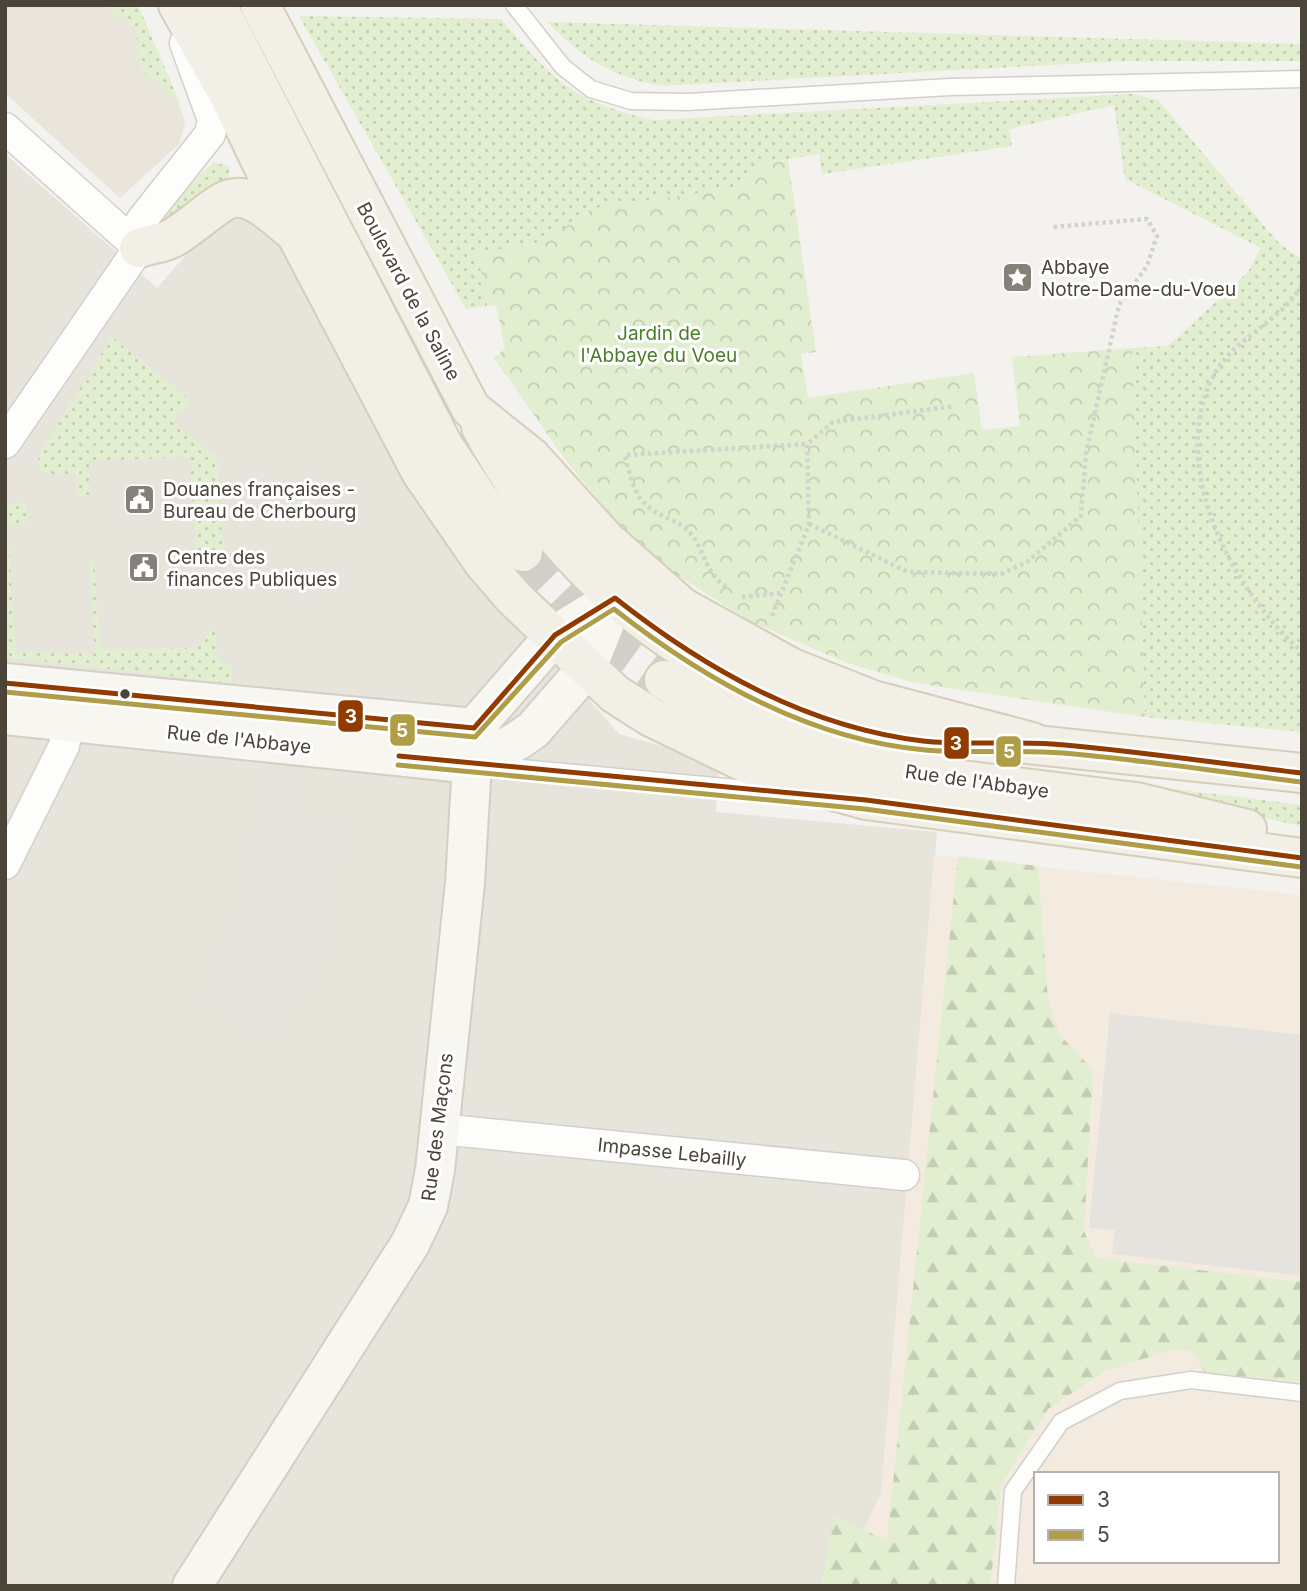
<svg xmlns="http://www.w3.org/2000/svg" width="1307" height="1591" viewBox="0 0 1307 1591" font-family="Inter,sans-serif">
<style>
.residential{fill:#e7e4dc}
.commercial{fill:#f3ebdf;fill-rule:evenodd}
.education{fill:#eae5da}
.grass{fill:url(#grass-dots)}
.forest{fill:url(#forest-firs)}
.park{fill:url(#park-crowns)}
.parking{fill:#e6e3df}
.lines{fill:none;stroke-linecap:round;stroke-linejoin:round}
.primary-tunnel{stroke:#d2cfca;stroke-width:38;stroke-dasharray:38 19;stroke-linecap:butt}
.service-casing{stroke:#d2d0cb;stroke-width:19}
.minor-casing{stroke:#d2d0cb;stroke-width:33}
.secondary-casing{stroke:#d3cfc5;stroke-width:42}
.primary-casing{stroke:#d6cebb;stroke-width:42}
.path{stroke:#d3d2cc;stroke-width:4.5;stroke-dasharray:3.5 3.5;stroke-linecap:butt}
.service{stroke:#fdfdfc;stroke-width:16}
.minor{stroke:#fdfdfc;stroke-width:30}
.secondary{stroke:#f7f6f1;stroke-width:38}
.primary{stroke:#f2efe6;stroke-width:38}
.bus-1-casing{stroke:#fff;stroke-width:10}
.bus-2-casing{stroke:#fff;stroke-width:10}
.bus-1{stroke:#913b01;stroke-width:5}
.bus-2{stroke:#b09d47;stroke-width:5}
.bus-dot{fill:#4b4439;stroke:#fff;stroke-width:2.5}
.labels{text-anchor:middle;stroke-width:6;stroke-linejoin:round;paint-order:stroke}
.poi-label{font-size:19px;fill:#4b4439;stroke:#fff;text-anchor:start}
.street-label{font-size:19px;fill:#4b4439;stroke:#fff}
.park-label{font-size:19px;fill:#4a7f2a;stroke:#fff}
.line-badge{stroke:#fff;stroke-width:2.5}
.badge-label{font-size:19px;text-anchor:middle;font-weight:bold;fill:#fff}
</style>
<defs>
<pattern id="grass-dots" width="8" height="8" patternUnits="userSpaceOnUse" patternTransform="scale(1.75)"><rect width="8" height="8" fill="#e1eecf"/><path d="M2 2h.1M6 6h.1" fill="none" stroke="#c3cdb2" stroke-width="1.8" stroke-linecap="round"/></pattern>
<pattern id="forest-firs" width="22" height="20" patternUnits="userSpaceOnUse" patternTransform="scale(1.75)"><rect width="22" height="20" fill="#e1eecf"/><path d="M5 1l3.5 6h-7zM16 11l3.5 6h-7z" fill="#c3cdb2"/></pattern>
<pattern id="park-crowns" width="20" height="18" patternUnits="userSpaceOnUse" patternTransform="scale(1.75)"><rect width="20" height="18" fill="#e1eecf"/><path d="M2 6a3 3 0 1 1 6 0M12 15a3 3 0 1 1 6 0" fill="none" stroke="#c3cdb2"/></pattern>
</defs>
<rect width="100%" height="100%" fill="#f4f2ee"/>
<path class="residential" d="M 5,154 L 157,288 L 248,184 L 434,521 L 619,734 L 720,762 L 716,812 L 937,832 L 881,1494 L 837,1586 L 5,1586 Z"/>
<path class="commercial" d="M 934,855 L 1302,895 L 1302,1586 L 837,1586 L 881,1493 ZM 1036,1474 L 1277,1474 L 1277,1561 L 1036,1561 Z"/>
<path class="education" d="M 5,5 L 138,5 L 185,121 L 180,143 L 120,198 L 5,93 Z"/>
<g class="grass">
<path d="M 106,5 L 138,5 L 181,106 L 139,68 L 137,31 Z"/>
<path d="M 299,16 L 501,19 C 553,80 573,102 654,120 L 1132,94 L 1158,100 L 1278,242 L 1302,260 L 1302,732 L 1145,717 L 1132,348 L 1168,346 L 1248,272 L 1261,248 L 1125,179 L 1114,105 L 1009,129 L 1012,146 L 822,174 L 819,154 L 759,164 L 742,187 L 592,209 L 541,243 L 478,253 L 487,306 L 466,309 Z"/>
<path d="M 548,22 L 1302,44 L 1302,61 L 1125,61 L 661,86 C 612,76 582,59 548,22 Z"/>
<path d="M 214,162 L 230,167 L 227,188 L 165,229 L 151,221 Z"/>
<path d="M 112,337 L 190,400 L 173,422 L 217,458 L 224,565 L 197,565 L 190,457 L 89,461 L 89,496 L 79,496 L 76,474 L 46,474 L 38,466 L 39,454 Z"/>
<path d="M 17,502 L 26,504 L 27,523 L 8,525 L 15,652 L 95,654 L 90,559 L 94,559 L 100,650 L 196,648 L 215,626 L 218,659 L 232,667 L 232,683 L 5,657 L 5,510 Z"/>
<path d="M 1175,789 L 1302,805 L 1302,826 L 1172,799 Z"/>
</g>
<path class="forest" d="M 958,856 L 1038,866 L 1048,1001 L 1059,1034 L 1093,1070 L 1084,1231 L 1096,1258 L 1302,1282 L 1302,1382 L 1205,1373 L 1193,1351 L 1174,1349 L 1105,1371 L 1048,1409 L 1002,1483 L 990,1586 L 821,1586 L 835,1515 L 887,1541 Z"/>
<path class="park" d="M 788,160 L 816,352 L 801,354 L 808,398 L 974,373 L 982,430 L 1020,426 L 1012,357 L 1132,348 L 1145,717 L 915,683 L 847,663 L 749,621 L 669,570 L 617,522 L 567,462 L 494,358 L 505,349 L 496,305 L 487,306 L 478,253 L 541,243 L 593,208 L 741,187 L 759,164 Z"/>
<g class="parking">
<path d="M 264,772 L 299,774 L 295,820 L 339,824 L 330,927 L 273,1037 L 205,997 L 248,891 Z"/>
<path d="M 1110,1013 L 1302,1035 L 1302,1276 L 1112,1254 L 1115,1230 L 1089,1228 Z"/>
</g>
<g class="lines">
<path class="primary-tunnel" d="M 523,552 L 606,638 L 664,680"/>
<defs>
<g id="service">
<path d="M 514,5 L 563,67 L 591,89 L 631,101 L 687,102 L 950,87 L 1302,79"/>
<path d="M 489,765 L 781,792"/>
<path d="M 1006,1586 L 1013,1491 L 1061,1422 L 1120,1391 L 1191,1380 L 1302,1393"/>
</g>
<g id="minor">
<path d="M 5,128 L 139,248"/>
<path d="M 5,443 L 139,248 L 141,221 L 210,134 L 213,120 L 185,43"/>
<path d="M 5,864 L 64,746 L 69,720"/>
<path d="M 439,1129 L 904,1175"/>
</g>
<g id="secondary">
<path d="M 5,683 L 474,728"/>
<path d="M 5,715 L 473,764 L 517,741 L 533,730 L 587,668 L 615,598"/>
<path d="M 474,728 L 555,635 L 615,598"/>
<path d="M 192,1586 L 410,1244 L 428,1206 L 435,1170 L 465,883 L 474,728"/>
</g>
<g id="primary">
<path d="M 178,5 L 228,93 L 296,234 L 421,472 L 483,562 L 514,598 L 615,694 L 651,717 L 765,772 L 866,800 L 1302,858"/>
<path d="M 217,5 L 443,445 L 479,499 L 523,552"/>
<path d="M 260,5 L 471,409 L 531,457 L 606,540 L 682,607 L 792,668 L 873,700 L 1032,742"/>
<path d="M 139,248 C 151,244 166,243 176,236 C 230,200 230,175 290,229"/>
<path d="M 481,427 C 552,559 661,654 800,708 C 846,725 896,740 944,741"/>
<path d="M 664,680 L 722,715 L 814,751 L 930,776 L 1136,802 L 1247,829"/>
<path d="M 1008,742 L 1302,773"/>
</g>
</defs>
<use href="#service" class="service-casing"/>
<use href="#minor" class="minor-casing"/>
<use href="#secondary" class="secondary-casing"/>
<use href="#primary" class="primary-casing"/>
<g class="path">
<path d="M 1302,287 C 1294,296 1286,307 1277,314 C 1252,336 1225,350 1211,381 C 1169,472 1234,592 1302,652"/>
<path d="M 809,524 L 908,572 L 1001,574 L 1027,562 L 1081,516 L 1086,453 L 1119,305 L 1147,266 L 1157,236 L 1147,219 L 1053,227"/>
<path d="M 726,587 C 706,572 706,557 694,538 C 684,522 668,520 654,511 C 634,499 630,476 625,455 L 807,444"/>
<path d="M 742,597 L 781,593"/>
<path d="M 772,616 L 809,524 L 807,444 L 833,422 L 955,406"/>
</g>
<use href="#service" class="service"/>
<use href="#minor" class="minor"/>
<use href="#secondary" class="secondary"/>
<use href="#primary" class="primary"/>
<defs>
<g id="bus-1">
<path d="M 5,683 L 474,728 L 555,635 L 615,598 C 705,669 807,727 923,741 C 970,746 1018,740 1065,745 C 1144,752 1223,764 1302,773"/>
<path d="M 399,756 L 866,800 L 1302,858"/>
</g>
<g id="bus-2">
<path d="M 5,692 L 475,737 L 561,642 L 614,609 C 703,679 810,740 925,750 C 971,754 1017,749 1063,753 C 1143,760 1222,772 1301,782"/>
<path d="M 398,765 L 865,809 L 1301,867"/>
</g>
</defs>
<use href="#bus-1" class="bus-1-casing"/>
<use href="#bus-2" class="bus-2-casing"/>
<use href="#bus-1" class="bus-1"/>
<use href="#bus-2" class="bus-2"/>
</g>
<defs>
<symbol id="sight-square" viewBox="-11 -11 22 22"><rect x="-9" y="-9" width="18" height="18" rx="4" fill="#868178" stroke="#fff"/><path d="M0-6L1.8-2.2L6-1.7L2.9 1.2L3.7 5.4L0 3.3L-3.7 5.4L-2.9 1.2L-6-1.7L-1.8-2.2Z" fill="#fff"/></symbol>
<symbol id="civic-square" viewBox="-11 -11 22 22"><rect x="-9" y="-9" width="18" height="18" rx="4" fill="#868178" stroke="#fff"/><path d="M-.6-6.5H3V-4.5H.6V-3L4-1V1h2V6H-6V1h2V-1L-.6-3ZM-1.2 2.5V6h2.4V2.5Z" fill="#fff"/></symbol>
</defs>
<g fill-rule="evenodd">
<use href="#sight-square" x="1000" y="260" width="35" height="35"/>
<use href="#civic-square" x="122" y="482" width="35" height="35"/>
<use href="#civic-square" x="126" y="550" width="35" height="35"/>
</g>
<circle class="bus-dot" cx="125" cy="694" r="6"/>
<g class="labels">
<g class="poi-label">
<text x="1041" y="274">Abbaye<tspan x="1041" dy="22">Notre-Dame-du-Voeu</tspan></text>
<text x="163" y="496">Douanes françaises -<tspan x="163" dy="22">Bureau de Cherbourg</tspan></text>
<text x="167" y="564">Centre des<tspan x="167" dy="22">finances Publiques</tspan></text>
</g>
<g class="street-label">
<text transform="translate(409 291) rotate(62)" y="7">Boulevard de la Saline</text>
<text transform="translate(239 739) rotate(6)" y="7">Rue de l'Abbaye</text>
<text transform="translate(977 781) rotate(8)" y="7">Rue de l'Abbaye</text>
<text transform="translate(437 1127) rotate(-83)" y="7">Rue des Maçons</text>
<text transform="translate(672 1152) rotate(6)" y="7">Impasse Lebailly</text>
</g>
<g class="park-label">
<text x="659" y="340">Jardin de<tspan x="659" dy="22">l'Abbaye du Voeu</tspan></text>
</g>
</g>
<g class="line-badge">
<rect x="337" y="699" width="27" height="34" rx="7" fill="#913b01"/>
<rect x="389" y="713" width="27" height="34" rx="7" fill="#b09d47"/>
<rect x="943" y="726" width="27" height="34" rx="7" fill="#913b01"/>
<rect x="995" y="735" width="27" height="33" rx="7" fill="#b09d47"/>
</g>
<g class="badge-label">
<text x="351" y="723">3</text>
<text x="402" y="737">5</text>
<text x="956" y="750">3</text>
<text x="1009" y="758">5</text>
</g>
<rect width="1307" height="1591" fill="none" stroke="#4b4439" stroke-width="14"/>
<rect x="1034" y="1472" width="245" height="91" fill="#ffffff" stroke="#b7b4b0" stroke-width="2"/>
<rect x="1048" y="1495" width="35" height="10" fill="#913b01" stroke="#b7b4b0" stroke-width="2"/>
<text x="1097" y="1507" font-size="21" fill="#4b4439">3</text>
<rect x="1048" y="1530" width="35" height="10" fill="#b09d47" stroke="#b7b4b0" stroke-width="2"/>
<text x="1097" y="1542" font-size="21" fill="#4b4439">5</text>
</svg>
